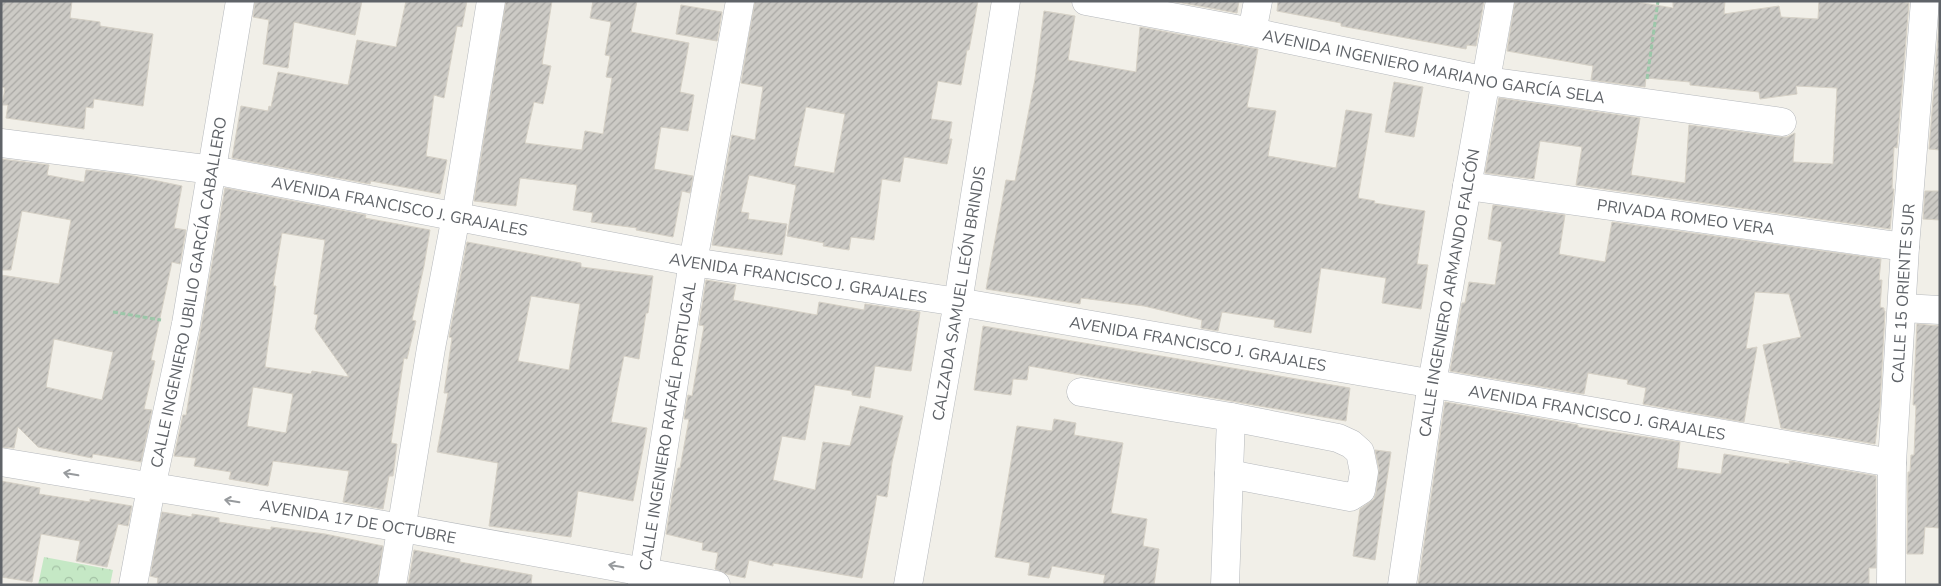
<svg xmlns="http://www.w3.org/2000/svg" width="1941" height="586" viewBox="0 0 1941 586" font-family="'Nunito Sans',sans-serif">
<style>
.park{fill:url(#park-crowns)}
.building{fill:url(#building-hatch);stroke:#d6d1c6;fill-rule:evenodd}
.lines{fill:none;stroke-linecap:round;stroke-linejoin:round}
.minor-casing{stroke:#b5b8bc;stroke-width:29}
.path{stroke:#9cc7a9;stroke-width:3;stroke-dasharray:5 2.5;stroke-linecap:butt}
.minor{stroke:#fff;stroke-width:28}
.oneway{stroke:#979a9d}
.labels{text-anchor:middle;stroke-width:5;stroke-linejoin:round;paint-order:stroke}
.street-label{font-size:16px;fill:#5f6368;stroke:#fff}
</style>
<defs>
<pattern id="park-crowns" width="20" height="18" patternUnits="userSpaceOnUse" patternTransform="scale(1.25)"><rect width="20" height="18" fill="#c5e8c5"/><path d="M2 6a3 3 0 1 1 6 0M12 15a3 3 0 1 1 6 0" fill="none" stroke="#a3c0a4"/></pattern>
<pattern id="building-hatch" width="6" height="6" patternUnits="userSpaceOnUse" patternTransform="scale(1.25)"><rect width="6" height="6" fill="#cccac5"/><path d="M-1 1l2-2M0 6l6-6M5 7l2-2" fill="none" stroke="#a9a8a4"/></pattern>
</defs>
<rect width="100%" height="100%" fill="#f1efe8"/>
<path class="park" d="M 44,557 L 113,570 L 110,585 L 38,585 Z"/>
<g class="building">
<path d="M 1,1 L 72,1 L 70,18 L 100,22 L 100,26 L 153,34 L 143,106 L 94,99 L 93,108 L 86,107 L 84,129 L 6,118 L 8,105 L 2,105 L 5,88 L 1,87 Z"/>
<path d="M 255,1 L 362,1 L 355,35 L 294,22 L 288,68 L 263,64 L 269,20 L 253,17 Z"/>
<path d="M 406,1 L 467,1 L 462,27 L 457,26 L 444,98 L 434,95 L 426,156 L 447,160 L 440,194 L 371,181 L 370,184 L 232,158 L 241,106 L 268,111 L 269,106 L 271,107 L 278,72 L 348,85 L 357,40 L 396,47 Z"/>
<path d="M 506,1 L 552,1 L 542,64 L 551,66 L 543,104 L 534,102 L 525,143 L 582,150 L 585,131 L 603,134 L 612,78 L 606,77 L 610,56 L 605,55 L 611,22 L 590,18 L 593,1 L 637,1 L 631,32 L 689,43 L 680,92 L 694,95 L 688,131 L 661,127 L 654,169 L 693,176 L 690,193 L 682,191 L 673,237 L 636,230 L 637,228 L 591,222 L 593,213 L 573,210 L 577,185 L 520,178 L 516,206 L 474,201 Z"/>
<path d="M 755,1 L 978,1 L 969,50 L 967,50 L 961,85 L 938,81 L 931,119 L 952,122 L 949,139 L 952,139 L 947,164 L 904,157 L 900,182 L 882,179 L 874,240 L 851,237 L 849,250 L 823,246 L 824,243 L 787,236 L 796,185 L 749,175 L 741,212 L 749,213 L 748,219 L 787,224 L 782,255 L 712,245 L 732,135 L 755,140 L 763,87 L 741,83 ZM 806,107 L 845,114 L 834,173 L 794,166 Z"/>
<path d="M 1172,1 L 1239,1 L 1237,13 Z"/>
<path d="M 1278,1 L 1484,1 L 1476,46 L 1467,45 L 1466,49 L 1341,26 L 1341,23 L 1277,11 Z"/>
<path d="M 1515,1 L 1631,1 L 1673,8 L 1673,1 L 1725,1 L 1724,14 L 1779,6 L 1781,17 L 1818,19 L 1819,1 L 1905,1 L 1905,3 L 1909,3 L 1897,148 L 1894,147 L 1892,189 L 1894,189 L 1890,229 L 1576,185 L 1582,147 L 1540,141 L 1534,179 L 1485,173 L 1499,98 L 1640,118 L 1631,175 L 1685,183 L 1689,125 L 1780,137 L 1787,137 L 1795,133 L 1793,162 L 1833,164 L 1837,88 L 1796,86 L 1797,94 L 1760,99 L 1759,92 L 1690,85 L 1690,82 L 1646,78 L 1645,87 L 1591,80 L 1593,66 L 1507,51 Z"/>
<path d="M 681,5 L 722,12 L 717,41 L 676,34 Z"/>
<path d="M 1044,11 L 1075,16 L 1068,60 L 1136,72 L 1140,27 L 1258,49 L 1247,107 L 1276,111 L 1268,156 L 1336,168 L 1346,110 L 1372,114 L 1358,198 L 1375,201 L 1374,203 L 1425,211 L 1417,264 L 1428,265 L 1421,309 L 1382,303 L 1386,278 L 1321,268 L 1311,333 L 1274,327 L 1275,320 L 1222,312 L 1218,331 L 1201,328 L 1202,320 L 1144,306 L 1081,298 L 1080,304 L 986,289 L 1006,180 L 1015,181 L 1035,79 Z"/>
<path d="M 1940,12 L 1940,150 L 1929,149 Z"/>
<path d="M 1394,82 L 1423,87 L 1414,137 L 1385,132 Z"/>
<path d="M 1,159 L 49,165 L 47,175 L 84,182 L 86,170 L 124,174 L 182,186 L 174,228 L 186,230 L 180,264 L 172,262 L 151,360 L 155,361 L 144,409 L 152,410 L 141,462 L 93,454 L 92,458 L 38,447 L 18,427 L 14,448 L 1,447 L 1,275 L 59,284 L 71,220 L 22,211 L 11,270 L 1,270 ZM 54,339 L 113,352 L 102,400 L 46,387 Z"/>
<path d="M 225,188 L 366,215 L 365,218 L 430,230 L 424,266 L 412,320 L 416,321 L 407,359 L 404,358 L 391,443 L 397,444 L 393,476 L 389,476 L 383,509 L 343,502 L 349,471 L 273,461 L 268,486 L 229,479 L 231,472 L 194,466 L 196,458 L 174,456 L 183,415 L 186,415 ZM 282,233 L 325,240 L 314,314 L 318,315 L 315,329 L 349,377 L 312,371 L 311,374 L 265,367 L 276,286 L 273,286 ZM 253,387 L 293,394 L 286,433 L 247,426 Z"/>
<path d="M 1925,191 L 1940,191 L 1940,220 L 1923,219 Z"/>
<path d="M 1493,205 L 1565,215 L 1559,254 L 1605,262 L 1612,222 L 1881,259 L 1879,280 L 1882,280 L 1880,307 L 1884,308 L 1884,311 L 1885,311 L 1880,406 L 1875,444 L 1781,428 L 1763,345 L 1801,337 L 1789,294 L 1755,292 L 1746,349 L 1757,347 L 1744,422 L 1643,404 L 1646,388 L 1627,384 L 1628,380 L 1588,373 L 1584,394 L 1450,371 L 1462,303 L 1465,303 L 1469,282 L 1495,285 L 1502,242 L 1488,239 Z"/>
<path d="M 467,242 L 581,263 L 581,267 L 653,276 L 648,313 L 646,313 L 639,359 L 624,356 L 611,422 L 647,428 L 633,501 L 578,491 L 571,537 L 489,526 L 498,463 L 437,452 L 448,393 L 444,393 L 452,338 L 449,337 ZM 531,296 L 580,304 L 569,370 L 518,361 Z"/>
<path d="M 706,280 L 736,285 L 733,300 L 817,315 L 819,302 L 864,310 L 865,304 L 920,312 L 911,371 L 875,366 L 870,398 L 852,395 L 852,391 L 815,385 L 805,440 L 782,436 L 773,480 L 815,490 L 823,442 L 850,446 L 860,406 L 903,416 L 892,462 L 887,497 L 877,495 L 862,578 L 773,563 L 773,566 L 749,560 L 745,578 L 727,574 L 715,569 L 718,553 L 702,550 L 703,543 L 666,534 L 673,491 L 678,468 L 680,468 L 689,419 L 684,419 L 688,395 L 692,396 L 704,326 L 699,325 Z"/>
<path d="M 1917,324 L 1940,326 L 1940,528 L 1925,527 L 1923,554 L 1907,554 L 1908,472 L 1910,472 L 1911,455 L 1914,455 L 1916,405 L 1913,405 Z"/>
<path d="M 983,326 L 1350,388 L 1346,421 L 1029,366 L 1027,380 L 1013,379 L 1011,395 L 974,390 Z"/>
<path d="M 1445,402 L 1578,425 L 1578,427 L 1680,442 L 1677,468 L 1721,474 L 1724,454 L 1790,464 L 1789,461 L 1876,476 L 1876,568 L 1869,568 L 1869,585 L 1418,585 Z"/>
<path d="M 1054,419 L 1076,423 L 1074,435 L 1123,443 L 1111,513 L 1147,519 L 1143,546 L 1159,549 L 1154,585 L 1103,585 L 1105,575 L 1052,566 L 1049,578 L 1028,575 L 1030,563 L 995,557 L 1017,426 L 1052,431 Z"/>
<path d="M 1375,450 L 1391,452 L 1375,560 L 1353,556 L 1360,509 L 1374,499 L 1376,493 L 1379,469 Z"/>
<path d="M 1,481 L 40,488 L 39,494 L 90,502 L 90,499 L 132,506 L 128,526 L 118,524 L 107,567 L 76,561 L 80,541 L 41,534 L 32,582 L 1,577 Z"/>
<path d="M 162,512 L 192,517 L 192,514 L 219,518 L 219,522 L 271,530 L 271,527 L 325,534 L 383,546 L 377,585 L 157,585 L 158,578 L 150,576 Z"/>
<path d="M 414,550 L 460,559 L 460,562 L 532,575 L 531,585 L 408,585 Z"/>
</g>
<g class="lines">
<defs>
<g id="minor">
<path id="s1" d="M 1086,1 L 1252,32 L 1487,81 L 1782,122"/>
<path d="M 1252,32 L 1258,1"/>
<path id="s2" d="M 1,143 L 213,170 L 693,262 L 958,302 L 1892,463"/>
<path id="s3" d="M 1467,186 L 1905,247"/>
<path d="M 1902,308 L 1940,310"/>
<path d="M 1081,392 L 1231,417 L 1225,585"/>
<path id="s4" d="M 1,462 L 402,528 L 716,585"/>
<path d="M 1229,474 L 1350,497 L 1361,490 L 1364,472 L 1360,452 L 1351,444 L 1338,438 L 1231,417"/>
<path id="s5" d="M 133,585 L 151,488 L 186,324 L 240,1"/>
<path d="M 392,585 L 431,348 L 456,216 L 491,1"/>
<path id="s6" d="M 642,585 L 693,262 L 740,1"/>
<path id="s7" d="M 908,585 L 958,302 L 1006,1"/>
<path id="s8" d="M 1402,585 L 1432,383 L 1500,1"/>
<path id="s9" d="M 1891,585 L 1892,463 L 1905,247 L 1925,1"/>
</g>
</defs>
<use href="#minor" class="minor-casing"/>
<g class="path">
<path d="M 1647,79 L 1658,1"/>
<path d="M 113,312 L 161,320"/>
</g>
<use href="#minor" class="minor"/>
</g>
<defs><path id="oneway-shaft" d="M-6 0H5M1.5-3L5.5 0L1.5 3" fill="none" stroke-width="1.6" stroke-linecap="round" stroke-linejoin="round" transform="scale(1.25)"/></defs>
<g class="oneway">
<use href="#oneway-shaft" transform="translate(71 474) rotate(-170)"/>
<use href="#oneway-shaft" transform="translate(232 501) rotate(-171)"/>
<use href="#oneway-shaft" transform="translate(616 566) rotate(-170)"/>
</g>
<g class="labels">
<g class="street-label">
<text dy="6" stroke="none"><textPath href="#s1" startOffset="354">AVENIDA INGENIERO MARIANO GARCÍA SELA</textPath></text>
<text dy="6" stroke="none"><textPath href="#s2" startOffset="404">AVENIDA FRANCISCO J. GRAJALES</textPath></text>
<text dy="6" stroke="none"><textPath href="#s3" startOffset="221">PRIVADA ROMEO VERA</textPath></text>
<text dy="6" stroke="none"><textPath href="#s2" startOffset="809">AVENIDA FRANCISCO J. GRAJALES</textPath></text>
<text dy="6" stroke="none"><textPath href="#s5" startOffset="298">CALLE INGENIERO UBILIO GARCÍA CABALLERO</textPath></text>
<text dy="6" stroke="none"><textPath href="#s7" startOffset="296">CALZADA SAMUEL LEÓN BRINDIS</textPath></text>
<text dy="6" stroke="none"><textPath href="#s8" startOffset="296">CALLE INGENIERO ARMANDO FALCÓN</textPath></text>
<text dy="6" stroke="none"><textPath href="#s9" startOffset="292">CALLE 15 ORIENTE SUR</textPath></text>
<text dy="6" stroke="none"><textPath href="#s2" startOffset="1214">AVENIDA FRANCISCO J. GRAJALES</textPath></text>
<text dy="6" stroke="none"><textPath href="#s2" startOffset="1619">AVENIDA FRANCISCO J. GRAJALES</textPath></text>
<text dy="6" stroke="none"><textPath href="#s6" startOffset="161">CALLE INGENIERO RAFAÉL PORTUGAL</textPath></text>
<text dy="6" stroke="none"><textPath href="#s4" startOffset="362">AVENIDA 17 DE OCTUBRE</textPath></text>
</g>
</g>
<rect width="1941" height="586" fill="none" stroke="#5f6368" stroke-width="5"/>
</svg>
